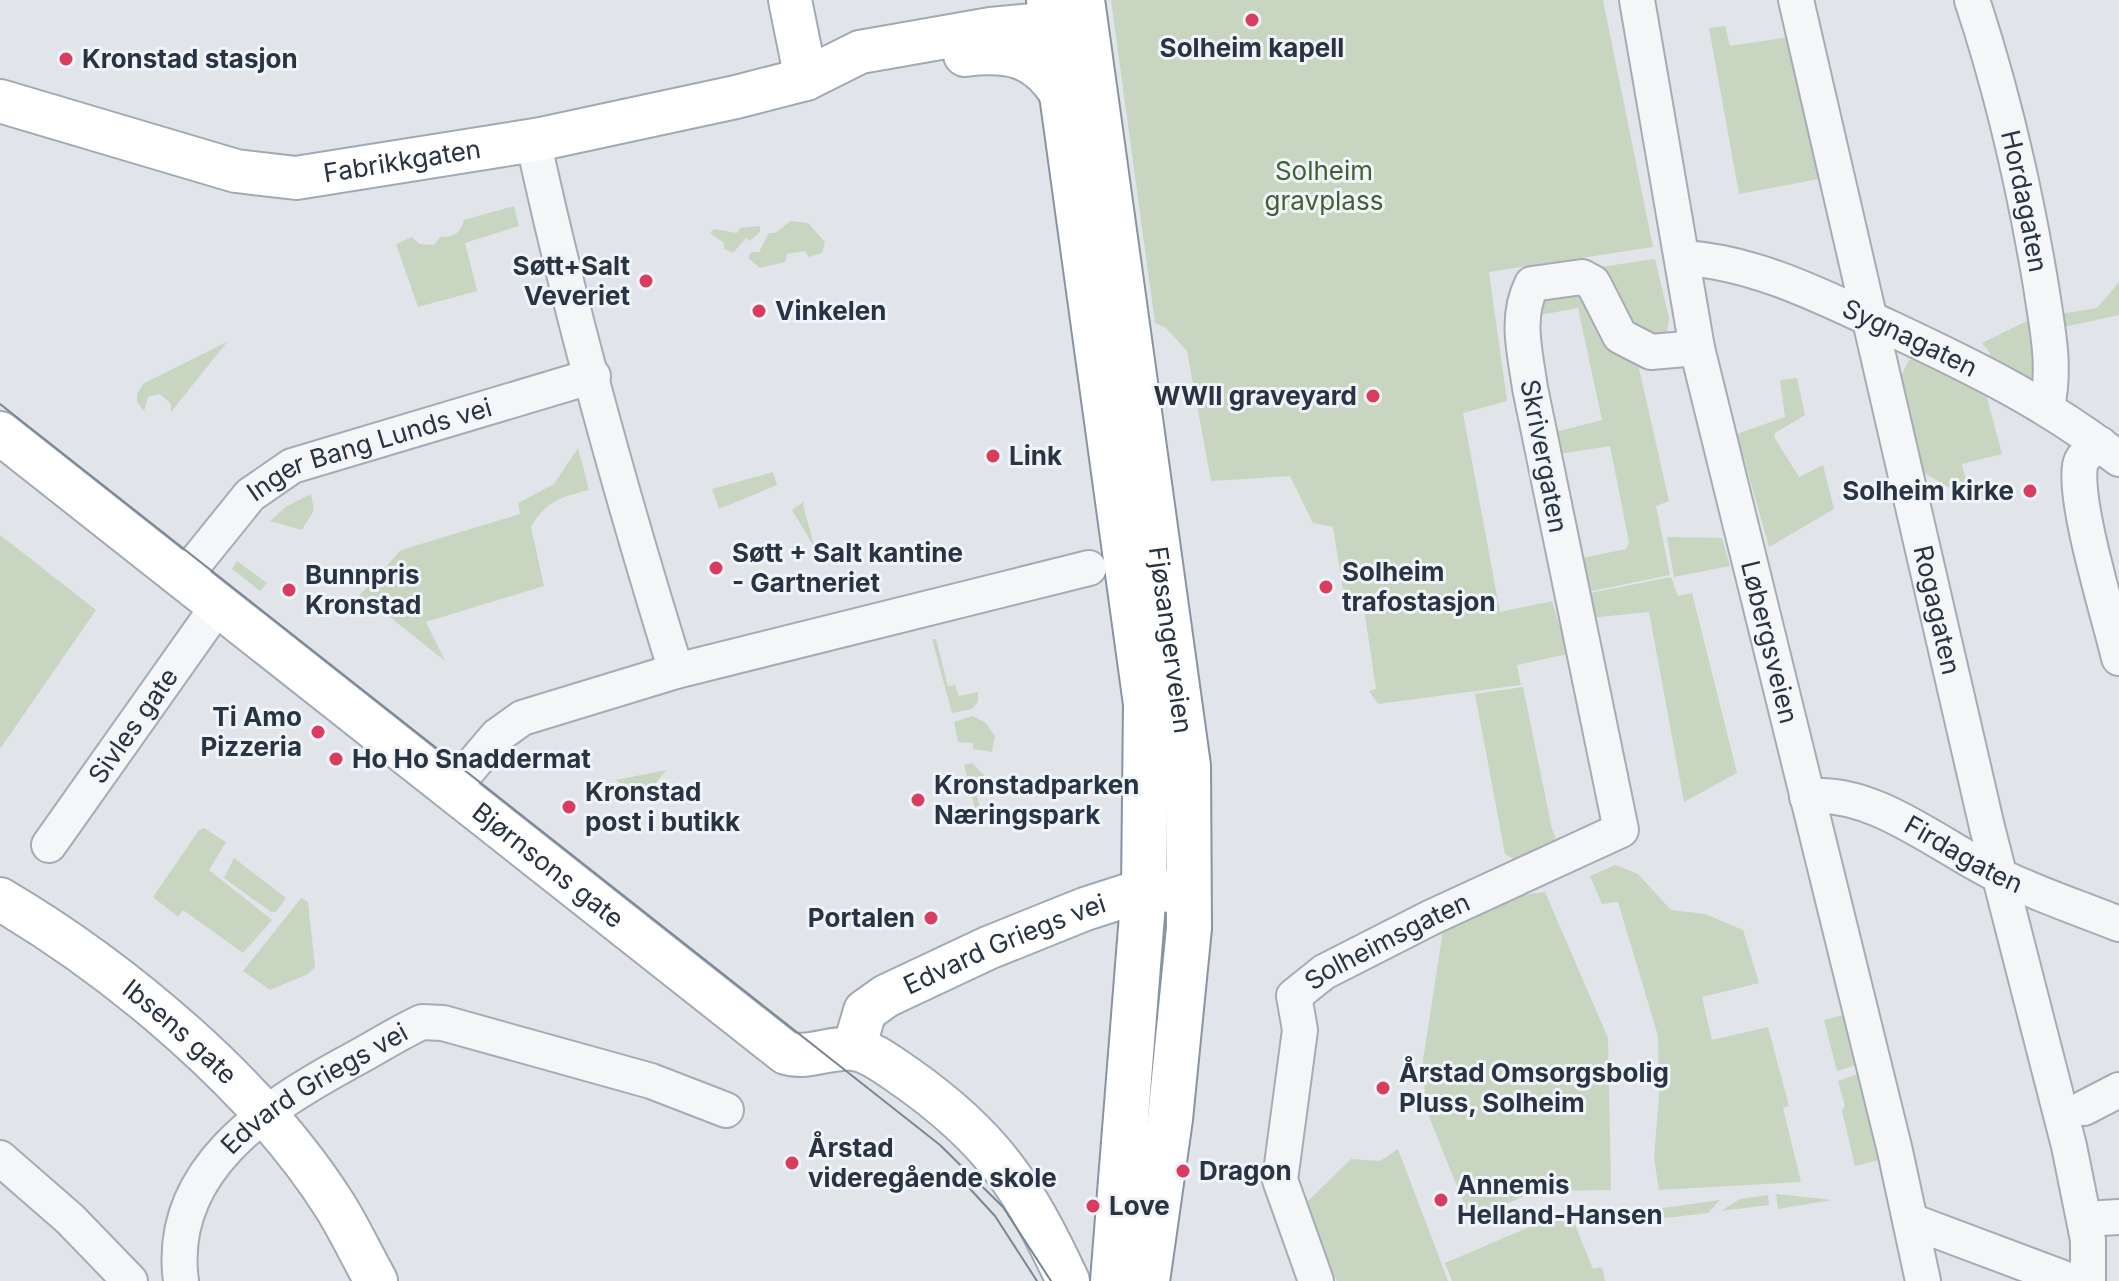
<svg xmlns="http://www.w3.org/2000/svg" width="2119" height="1281" viewBox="0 0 2119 1281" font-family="Inter,sans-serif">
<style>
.green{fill:#c8d5c1}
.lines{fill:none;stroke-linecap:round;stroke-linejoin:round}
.minor-casing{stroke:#a6acb5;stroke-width:38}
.major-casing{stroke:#9faab7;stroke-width:46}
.highway-casing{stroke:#8794a2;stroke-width:48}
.minor{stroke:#f4f6f8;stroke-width:34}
.major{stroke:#fff;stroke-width:42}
.highway{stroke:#fff;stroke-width:44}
.tram{stroke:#798695;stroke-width:2}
.poi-dot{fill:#d83d60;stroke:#f0f4f8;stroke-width:3}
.labels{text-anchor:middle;stroke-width:6;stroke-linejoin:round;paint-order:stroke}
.poi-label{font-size:26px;font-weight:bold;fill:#283443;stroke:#f0f4f8;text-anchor:start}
.street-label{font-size:26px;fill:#283443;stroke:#f0f4f8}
.park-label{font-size:26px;fill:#406034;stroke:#f0f4f8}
</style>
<rect width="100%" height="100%" fill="#e1e5ea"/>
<g class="green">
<path d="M 1111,0 L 1603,0 L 1653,247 L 1489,272 L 1507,401 L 1463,413 L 1500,612 L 1552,601 L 1568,654 L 1517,665 L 1521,685 L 1378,704 L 1369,691 L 1376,689 L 1364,609 L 1346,609 L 1333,527 L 1313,523 L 1290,476 L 1211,481 L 1187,351 L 1166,328 L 1155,323 Z"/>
<path d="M 1725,26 L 1730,46 L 1794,36 L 1824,178 L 1739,194 L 1709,28 Z"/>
<path d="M 514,206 L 519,226 L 465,243 L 477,291 L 418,307 L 396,244 L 412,237 L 419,244 L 434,245 L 440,237 C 454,237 460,234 464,220 Z"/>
<path d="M 791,221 L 808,223 L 825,242 L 822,253 L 809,257 L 805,251 L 787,254 L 785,262 L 760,268 L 748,258 L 751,252 L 759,252 L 769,233 L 775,233 Z"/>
<path d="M 760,226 L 760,232 L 750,241 L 746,238 L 733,253 L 724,249 L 724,243 L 710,233 L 714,229 L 737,233 L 740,228 Z"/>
<path d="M 1655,259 L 1669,318 L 1667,332 L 1653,338 L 1640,334 L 1586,269 Z"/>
<path d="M 2119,282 L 2119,315 L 2064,327 L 2060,314 L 2097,308 Z"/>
<path d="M 1558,289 L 1591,295 L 1613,352 L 1638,364 L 1669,501 L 1656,506 L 1670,575 L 1582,593 L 1578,559 L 1626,549 L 1629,542 L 1610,446 L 1559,454 L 1555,432 L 1602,420 L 1578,308 L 1540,315 L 1541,299 Z"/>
<path d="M 2035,317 L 2036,377 L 2023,380 L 1987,361 L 1990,353 L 1982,343 Z"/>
<path d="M 227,342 L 171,412 L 171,404 L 160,394 L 148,397 L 144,411 L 137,402 L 137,394 L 144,383 Z"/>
<path d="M 1919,359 L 1986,394 L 2002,454 L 1962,464 L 1969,494 L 1990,490 L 1984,498 L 1968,499 L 1921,471 L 1901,376 L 1909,360 Z"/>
<path d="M 1797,378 L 1805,415 L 1775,433 L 1774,437 L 1799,477 L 1823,465 L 1834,509 L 1769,547 L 1737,434 L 1785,417 L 1780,380 Z"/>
<path d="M 578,448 L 589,490 C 562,497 545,501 531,527 L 544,586 L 426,622 L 445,661 L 376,606 L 361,608 L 358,597 L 401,550 L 520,514 L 518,503 L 554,484 Z"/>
<path d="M 773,472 L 777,485 L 719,509 L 712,489 Z"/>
<path d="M 311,494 L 314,510 L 302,530 L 270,521 L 287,506 Z"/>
<path d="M 805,501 L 803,505 L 815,548 L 792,510 Z"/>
<path d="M 0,535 L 96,610 L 0,749 Z"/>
<path d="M 1667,537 L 1722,538 L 1730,566 L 1674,577 Z"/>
<path d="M 237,561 L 267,583 L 260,591 L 232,569 Z"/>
<path d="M 1671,577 L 1678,596 L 1692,593 L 1737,773 L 1684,802 L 1649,612 L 1590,618 L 1585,594 Z"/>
<path d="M 932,639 L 936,639 L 948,686 L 955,685 L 959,696 L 978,692 L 978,702 L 972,709 L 952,713 Z"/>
<path d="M 1523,687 L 1552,829 L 1560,850 L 1524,866 L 1505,854 L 1475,694 Z"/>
<path d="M 972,716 L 985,722 L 995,736 L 992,752 L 973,749 L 973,743 L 958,742 L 954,722 Z"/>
<path d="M 972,763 L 984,775 L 976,791 L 984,826 L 980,828 L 964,765 Z"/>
<path d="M 666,770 L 641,803 L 616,780 Z"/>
<path d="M 204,828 L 226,842 L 209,870 L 272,920 L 243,953 L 183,910 L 178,917 L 153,897 L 199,830 Z"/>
<path d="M 234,858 L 286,898 L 276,912 L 271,912 L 224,878 Z"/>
<path d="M 1615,865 L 1638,874 L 1671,910 L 1705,914 L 1743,930 L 1759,983 L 1702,997 L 1712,1040 L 1768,1027 L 1789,1106 L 1783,1108 L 1801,1182 L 1659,1190 L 1654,1158 L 1659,1096 L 1658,1036 L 1618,902 L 1602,904 L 1590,876 Z"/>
<path d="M 1545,892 L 1608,1038 L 1611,1190 L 1537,1191 L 1470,1219 L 1426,1109 L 1423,1060 L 1444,924 L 1499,898 Z"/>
<path d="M 301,898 L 308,902 L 315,967 L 308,974 L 270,990 L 243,971 Z"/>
<path d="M 1843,1015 L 1856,1065 L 1837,1071 L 1824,1020 Z"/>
<path d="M 1858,1074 L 1879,1160 L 1855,1166 L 1842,1111 L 1845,1106 L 1838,1081 Z"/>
<path d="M 1398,1149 L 1448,1281 L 1337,1281 L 1305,1204 L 1351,1159 L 1380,1161 Z"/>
<path d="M 1776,1194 L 1832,1200 L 1778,1209 Z"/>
<path d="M 1768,1195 L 1769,1205 L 1721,1211 L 1740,1199 Z"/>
<path d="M 1720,1200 L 1708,1213 L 1656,1219 L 1656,1209 Z"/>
<path d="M 1569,1210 L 1593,1269 L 1602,1267 L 1605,1281 L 1452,1281 L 1445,1263 Z"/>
</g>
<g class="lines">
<defs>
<g id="minor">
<path id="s1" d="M 1637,0 L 1697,348 L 1895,1151 L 1923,1281"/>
<path id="s2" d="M 1796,0 L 1987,827 L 2069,1146 L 2088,1240 L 2088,1281"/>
<path id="s3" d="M 1972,0 C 2003,93 2025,190 2041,286 C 2047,327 2056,365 2047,407"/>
<path d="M 533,140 C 572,319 622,497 676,671"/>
<path id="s4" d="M 1683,258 C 1756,262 1825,298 1890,328 C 1971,366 2049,404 2119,459"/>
<path d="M 2100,444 C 2092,450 2081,456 2080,466 C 2074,505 2109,615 2119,658"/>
<path id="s5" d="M 183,578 L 250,495 L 292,466 L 593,376"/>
<path d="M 452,789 L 497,736 L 522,718 L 676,671 L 1089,568"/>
<path id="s6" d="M 1807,797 C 1871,787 1942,848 1998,875 C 2037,894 2079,908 2119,924"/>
<path id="s7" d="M 49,845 L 218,606"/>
<path d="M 2084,1108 L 2119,1090"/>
<path d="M 0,1158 L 70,1219 L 130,1281"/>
<path d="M 2085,1219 L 2119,1217"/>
<path d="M 1911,1221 L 2071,1281"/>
<path id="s8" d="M 181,1281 C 166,1171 265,1108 347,1063 C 372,1050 396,1034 422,1022 L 443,1023 L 651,1081 L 726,1110"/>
<path id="s9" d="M 1316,1281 L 1280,1180 L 1300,1030 L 1294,996 L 1324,972 L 1432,917 L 1621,830 L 1530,388 C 1525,352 1515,318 1532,284 L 1582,277 L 1593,283 L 1620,336 L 1651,352 L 1697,348"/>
</g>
<g id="major">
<path d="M 790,0 L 806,79"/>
<path d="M 965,55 C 1007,50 1036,54 1060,92"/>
<path id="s10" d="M 0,101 L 236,171 L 296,178 L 541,139 L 736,97 L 806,79 L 860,52 L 991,29 L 1084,20"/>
<path id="s11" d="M 0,433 L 786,1053 C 808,1060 831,1046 853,1049 C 870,1050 892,1068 907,1078 C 992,1138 1024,1187 1068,1281"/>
<path id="s12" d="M 0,899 C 122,971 259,1086 335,1206 C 350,1230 362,1256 376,1281"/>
<path id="s13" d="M 854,1048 L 865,1011 L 886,996 L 988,948 L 1085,909 L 1144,890 L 1178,891"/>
</g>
<g id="highway">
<path d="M 1049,0 L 1146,704 L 1144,890 L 1113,1281"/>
<path id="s14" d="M 1082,0 L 1188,766 L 1189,928 L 1170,1119 L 1147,1281"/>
</g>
</defs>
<use href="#minor" class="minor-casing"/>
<use href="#major" class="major-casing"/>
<use href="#highway" class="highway-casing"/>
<use href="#minor" class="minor"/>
<use href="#major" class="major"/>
<use href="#highway" class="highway"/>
<g class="tram">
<path d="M 0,404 L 940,1145 L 1003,1207 L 1051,1281"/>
<path d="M 960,1178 L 995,1216 L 1037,1281"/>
</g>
</g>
<g class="poi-dot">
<circle cx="1252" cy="20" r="8"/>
<circle cx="66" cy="59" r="8"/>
<circle cx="646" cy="281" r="8"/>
<circle cx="759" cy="311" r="8"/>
<circle cx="1373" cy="396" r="8"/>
<circle cx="993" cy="456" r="8"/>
<circle cx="2030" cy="491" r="8"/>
<circle cx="716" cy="568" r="8"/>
<circle cx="1326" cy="587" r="8"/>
<circle cx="289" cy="590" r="8"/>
<circle cx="318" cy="732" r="8"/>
<circle cx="336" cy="759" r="8"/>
<circle cx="918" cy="800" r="8"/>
<circle cx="569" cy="807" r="8"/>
<circle cx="931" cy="918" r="8"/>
<circle cx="1383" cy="1088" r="8"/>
<circle cx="792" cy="1163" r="8"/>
<circle cx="1183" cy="1171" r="8"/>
<circle cx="1441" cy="1200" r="8"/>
<circle cx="1093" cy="1206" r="8"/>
</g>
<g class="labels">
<g class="poi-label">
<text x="1252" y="57" text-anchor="middle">Solheim kapell</text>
<text x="82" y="68">Kronstad stasjon</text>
<text x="630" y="275" text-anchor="end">Søtt+Salt<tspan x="630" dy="30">Veveriet</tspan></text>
<text x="775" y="320">Vinkelen</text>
<text x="1357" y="405" text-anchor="end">WWII graveyard</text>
<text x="1009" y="465">Link</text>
<text x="2014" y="500" text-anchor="end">Solheim kirke</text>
<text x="732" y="562">Søtt + Salt kantine<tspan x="732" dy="30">- Gartneriet</tspan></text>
<text x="1342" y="581">Solheim<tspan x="1342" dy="30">trafostasjon</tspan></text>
<text x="305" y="584">Bunnpris<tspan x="305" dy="30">Kronstad</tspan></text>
<text x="302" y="726" text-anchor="end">Ti Amo<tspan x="302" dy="30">Pizzeria</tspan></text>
<text x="352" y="768">Ho Ho Snaddermat</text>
<text x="934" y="794">Kronstadparken<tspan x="934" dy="30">Næringspark</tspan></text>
<text x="585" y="801">Kronstad<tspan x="585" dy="30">post i butikk</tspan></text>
<text x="915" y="927" text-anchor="end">Portalen</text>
<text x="1399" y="1082">Årstad Omsorgsbolig<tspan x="1399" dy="30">Pluss, Solheim</tspan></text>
<text x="808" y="1157">Årstad<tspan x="808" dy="30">videregående skole</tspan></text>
<text x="1199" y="1180">Dragon</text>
<text x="1457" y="1194">Annemis<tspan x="1457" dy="30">Helland-Hansen</tspan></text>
<text x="1109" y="1215">Love</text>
</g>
<g class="street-label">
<text dy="9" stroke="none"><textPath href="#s10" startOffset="414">Fabrikkgaten</textPath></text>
<text dy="9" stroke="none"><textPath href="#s3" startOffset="208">Hordagaten</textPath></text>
<text dy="9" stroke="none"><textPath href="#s4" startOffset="242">Sygnagaten</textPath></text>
<text dy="9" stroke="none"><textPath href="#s5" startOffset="236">Inger Bang Lunds vei</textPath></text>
<text transform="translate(1544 456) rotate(79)" y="9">Skrivergaten</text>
<text dy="9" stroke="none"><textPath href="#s2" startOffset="626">Rogagaten</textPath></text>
<text dy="9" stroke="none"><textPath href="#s14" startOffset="646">Fjøsangerveien</textPath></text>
<text dy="9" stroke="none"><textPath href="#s1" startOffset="656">Løbergsveien</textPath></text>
<text dy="9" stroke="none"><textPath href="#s7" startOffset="146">Sivles gate</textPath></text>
<text dy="9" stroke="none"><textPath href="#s6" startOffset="170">Firdagaten</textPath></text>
<text dy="9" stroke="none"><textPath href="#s11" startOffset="698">Bjørnsons gate</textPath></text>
<text dy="9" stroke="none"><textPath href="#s9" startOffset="402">Solheimsgaten</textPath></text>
<text dy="9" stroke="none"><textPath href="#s13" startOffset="194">Edvard Griegs vei</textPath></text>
<text dy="9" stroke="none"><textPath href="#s12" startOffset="224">Ibsens gate</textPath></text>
<text dy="9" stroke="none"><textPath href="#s8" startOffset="252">Edvard Griegs vei</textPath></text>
</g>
<g class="park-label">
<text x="1324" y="180">Solheim<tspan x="1324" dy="30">gravplass</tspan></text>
</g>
</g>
</svg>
